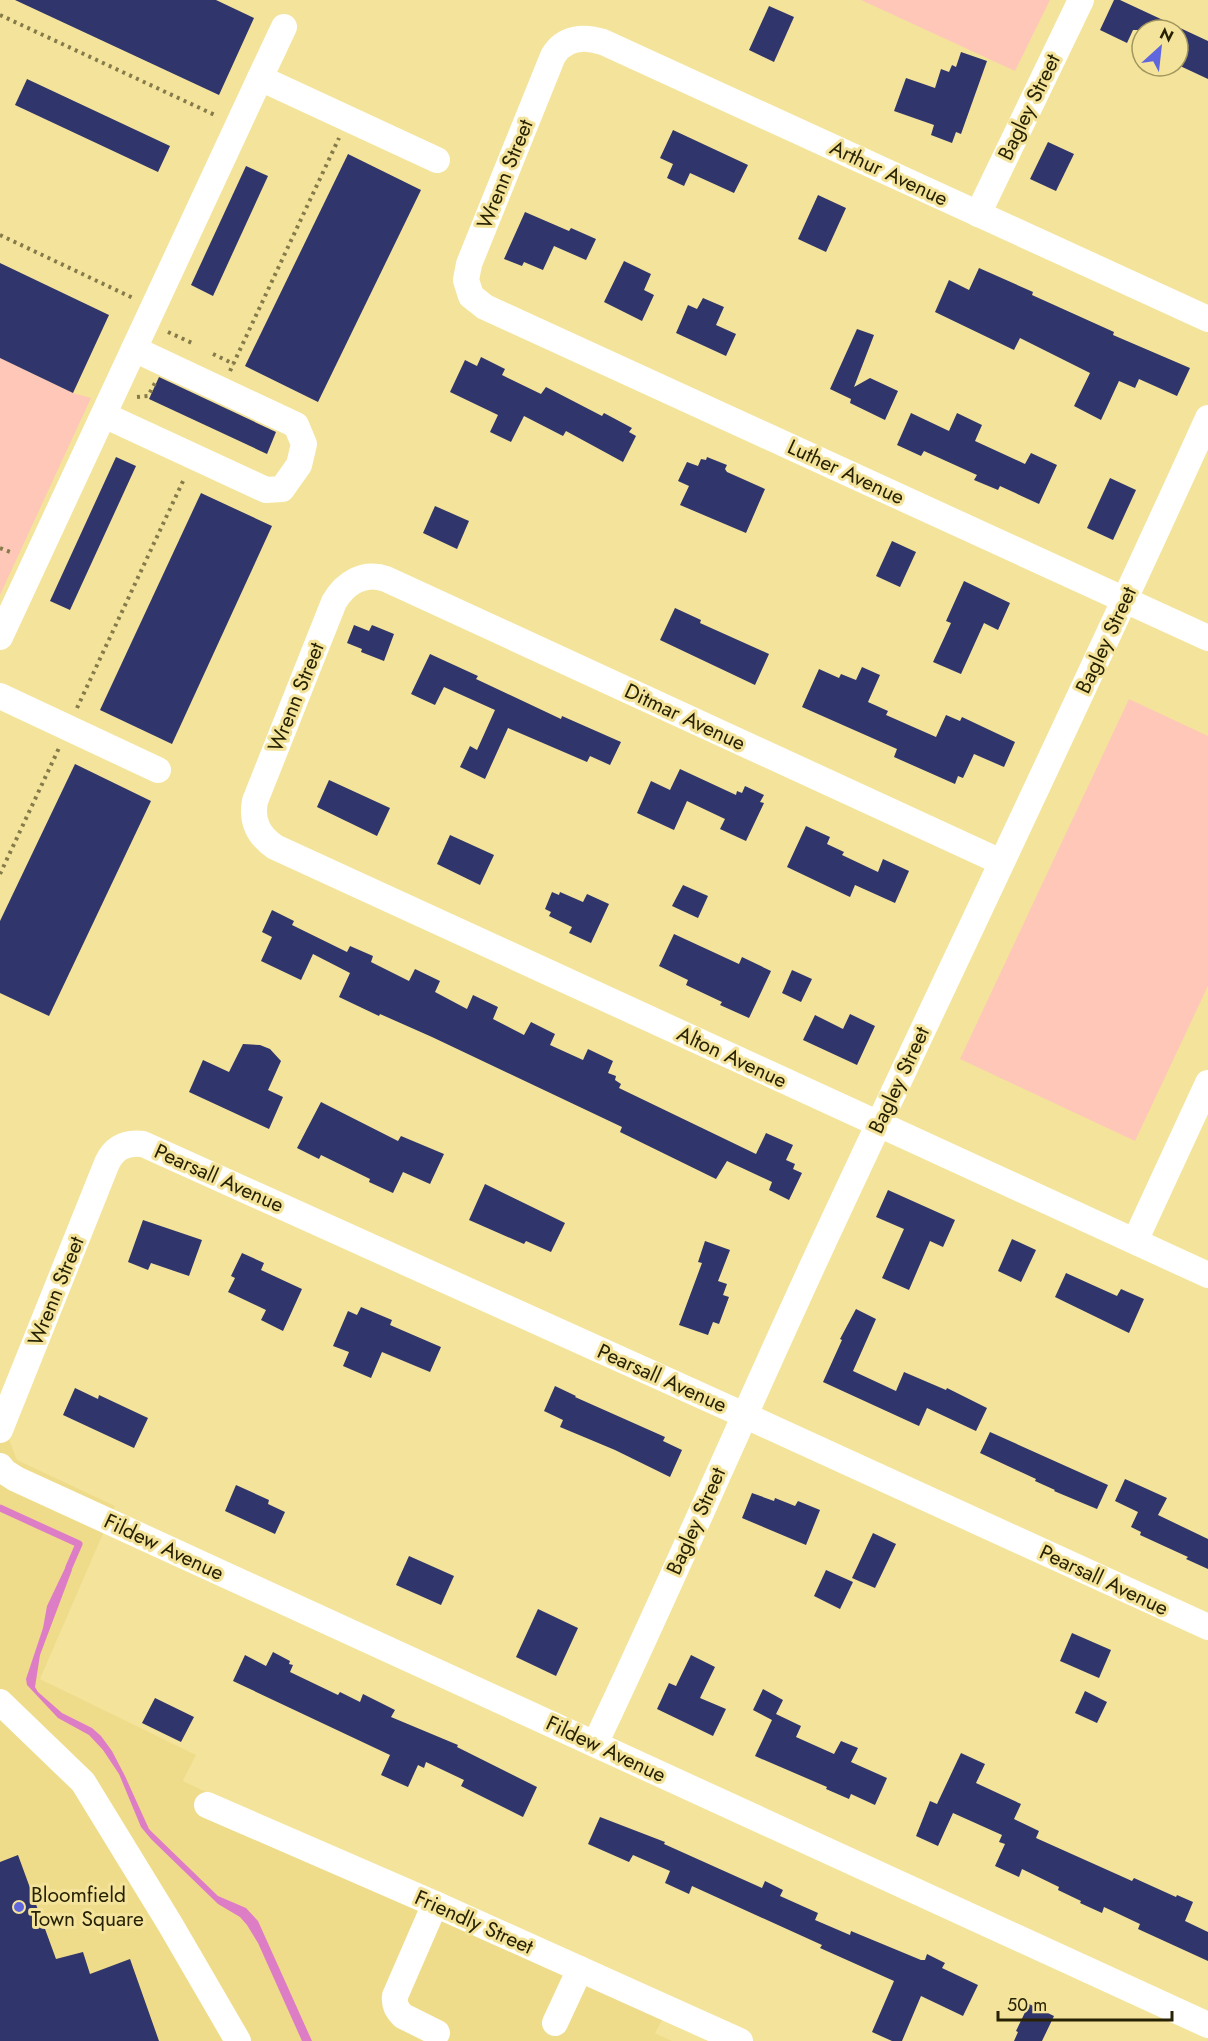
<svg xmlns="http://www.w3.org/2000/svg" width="1208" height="2041" viewBox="0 0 1208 2041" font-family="Jost,sans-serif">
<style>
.built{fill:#efdc8b}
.green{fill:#fec7b7}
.water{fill:#dd7dc6}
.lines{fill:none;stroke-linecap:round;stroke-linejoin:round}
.stream{stroke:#dd7dc6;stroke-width:7}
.building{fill:#30356b}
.path{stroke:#857a49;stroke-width:4;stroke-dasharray:3 4.5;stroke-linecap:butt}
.minor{stroke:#fff;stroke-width:26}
.poi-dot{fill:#6066de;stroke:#f4e49b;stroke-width:2}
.labels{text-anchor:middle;stroke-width:6;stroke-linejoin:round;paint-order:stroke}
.street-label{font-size:21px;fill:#282204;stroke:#f4e49b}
.poi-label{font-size:21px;fill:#282204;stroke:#f4e49b;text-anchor:start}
</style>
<rect width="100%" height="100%" fill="#f4e49b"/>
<path class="built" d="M 0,1416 L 17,1460 L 115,1506 L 40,1679 L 196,1755 L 183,1781 L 307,1840 L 674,1999 L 655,2033 L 672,2041 L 0,2041 Z"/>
<g class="green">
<path d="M 861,0 L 1050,0 L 1015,71 Z"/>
<path d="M 0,358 L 73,393 L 91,398 L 0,595 Z"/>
<path d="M 1129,699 L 1208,736 L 1208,986 L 1135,1141 L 960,1059 Z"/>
</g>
<path class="water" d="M 67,1564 L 72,1570 L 40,1655 L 35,1687 L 38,1692 L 62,1713 L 92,1728 L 101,1736 L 112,1751 L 125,1776 L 149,1829 L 154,1834 L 218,1896 L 246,1908 L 258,1921 L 312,2041 L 302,2041 L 258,1943 L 247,1925 L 240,1917 L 218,1904 L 151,1839 L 141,1827 L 119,1774 L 103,1750 L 89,1735 L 58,1718 L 27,1685 L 26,1679 L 43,1628 L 47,1606 Z"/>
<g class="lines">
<path class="stream" d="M 0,1508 L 79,1544 L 69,1567"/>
</g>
<g class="building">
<path d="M 15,0 L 216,0 L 254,18 L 219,95 Z"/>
<path d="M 1114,0 L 1120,0 L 1208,41 L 1208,79 L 1178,65 L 1178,30 L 1133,30 L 1127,43 L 1100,30 Z"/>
<path d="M 769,6 L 794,17 L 774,62 L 749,50 Z"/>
<path d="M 961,52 L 987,61 L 961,134 L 956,132 L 952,143 L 931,135 L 934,125 L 894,111 L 906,78 L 935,88 L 941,69 L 949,72 L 952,65 L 956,67 Z"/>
<path d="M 27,79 L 170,146 L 158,172 L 15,105 Z"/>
<path d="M 673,130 L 748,165 L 734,193 L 690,173 L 684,186 L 667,178 L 673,164 L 660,158 Z"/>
<path d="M 1048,142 L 1074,154 L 1056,191 L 1030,179 Z"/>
<path d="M 348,154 L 421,190 L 318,402 L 245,366 Z"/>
<path d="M 246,166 L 268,176 L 213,296 L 191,285 Z"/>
<path d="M 818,195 L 846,208 L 826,252 L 798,239 Z"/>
<path d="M 525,212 L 569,231 L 571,228 L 596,239 L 586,260 L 554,246 L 543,270 L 524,262 L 522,266 L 504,259 Z"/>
<path d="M 624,261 L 651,274 L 644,290 L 654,295 L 642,321 L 604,302 Z"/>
<path d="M 0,263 L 109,315 L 73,393 L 0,358 Z"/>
<path d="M 979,268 L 1033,292 L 1032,295 L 1114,332 L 1113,335 L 1190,368 L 1177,396 L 1139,379 L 1135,388 L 1119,381 L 1101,420 L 1074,406 L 1090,373 L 1020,338 L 1014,350 L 935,312 L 949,280 L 969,290 Z"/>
<path d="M 703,298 L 724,307 L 716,325 L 736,334 L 726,356 L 676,333 L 688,305 L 697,309 Z"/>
<path d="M 857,329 L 874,335 L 854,387 L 870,378 L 898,391 L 885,420 L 850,403 L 851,399 L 830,389 Z"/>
<path d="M 481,357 L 505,369 L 502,375 L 541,394 L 546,387 L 602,416 L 604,413 L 632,428 L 629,432 L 636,436 L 623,462 L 566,431 L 563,436 L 524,416 L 511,442 L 490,432 L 498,415 L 450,392 L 465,360 L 477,366 Z"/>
<path d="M 159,377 L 276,432 L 267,454 L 149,399 Z"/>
<path d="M 911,413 L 949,431 L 957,413 L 982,425 L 975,441 L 1025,464 L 1031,453 L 1057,465 L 1039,504 L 1000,486 L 998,490 L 974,480 L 977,475 L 924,451 L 921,456 L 897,445 Z"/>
<path d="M 116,457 L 136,466 L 70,610 L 50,601 Z"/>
<path d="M 707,457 L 727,465 L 725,469 L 727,472 L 765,489 L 746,533 L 680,505 L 689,486 L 678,481 L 687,462 L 698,466 L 701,459 L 706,460 Z"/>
<path d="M 1110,478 L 1136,490 L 1113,540 L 1087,528 Z"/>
<path d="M 201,493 L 272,526 L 172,744 L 100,710 Z"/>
<path d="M 435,506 L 469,521 L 457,549 L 423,533 Z"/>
<path d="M 892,541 L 916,552 L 900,587 L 876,576 Z"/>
<path d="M 964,581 L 1010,603 L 998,630 L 984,623 L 961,674 L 933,662 L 951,623 L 946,621 Z"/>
<path d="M 675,608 L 701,620 L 700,623 L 769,654 L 755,685 L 660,640 Z"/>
<path d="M 354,625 L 369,631 L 372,625 L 394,634 L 384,661 L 361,652 L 362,649 L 347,643 Z"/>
<path d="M 430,654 L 478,676 L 476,679 L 561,719 L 562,716 L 621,742 L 610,765 L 590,756 L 587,762 L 508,728 L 485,779 L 460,767 L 470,746 L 477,750 L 495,710 L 444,687 L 435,705 L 411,694 Z"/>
<path d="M 862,667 L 880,675 L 868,702 L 888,711 L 886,715 L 936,737 L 946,715 L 960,721 L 962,717 L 1015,742 L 1004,767 L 974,754 L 963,778 L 958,776 L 955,784 L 894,757 L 897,749 L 802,707 L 819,669 L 839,678 L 841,674 L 856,680 Z"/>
<path d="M 75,764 L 151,801 L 49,1016 L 0,993 L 0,921 Z"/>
<path d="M 680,769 L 736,795 L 737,791 L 742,793 L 745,786 L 764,795 L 760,802 L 764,803 L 746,841 L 720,829 L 725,819 L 687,801 L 674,830 L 637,813 L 651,781 L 670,790 Z"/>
<path d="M 329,780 L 390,808 L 377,836 L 317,807 Z"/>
<path d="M 806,826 L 830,837 L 827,844 L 844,852 L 842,855 L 878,872 L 883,859 L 909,871 L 895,903 L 855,885 L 850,897 L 787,867 Z"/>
<path d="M 450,835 L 494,855 L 480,885 L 437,864 Z"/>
<path d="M 683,885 L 708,896 L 698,918 L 672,906 Z"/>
<path d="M 552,892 L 559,895 L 560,892 L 583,902 L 587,894 L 609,904 L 591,943 L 569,933 L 572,927 L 549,916 L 551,912 L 545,909 Z"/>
<path d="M 272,910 L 294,921 L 292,925 L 347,952 L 350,946 L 373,956 L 371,962 L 409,981 L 415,969 L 440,981 L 435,992 L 467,1009 L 473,995 L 498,1007 L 493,1019 L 524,1035 L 531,1022 L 555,1034 L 550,1045 L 583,1060 L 588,1049 L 613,1061 L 608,1073 L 616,1076 L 615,1080 L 621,1084 L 619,1088 L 756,1154 L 766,1133 L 793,1145 L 786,1160 L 795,1164 L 793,1169 L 802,1173 L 789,1200 L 769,1190 L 772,1182 L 727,1161 L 716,1179 L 620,1132 L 622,1127 L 432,1037 L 380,1014 L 379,1016 L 339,997 L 350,973 L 313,954 L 301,980 L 261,961 L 272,937 L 262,932 Z"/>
<path d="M 674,934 L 739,964 L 742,957 L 771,971 L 749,1018 L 720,1005 L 722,1002 L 686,985 L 688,980 L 659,966 Z"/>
<path d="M 792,970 L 812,979 L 801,1002 L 782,993 Z"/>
<path d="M 850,1014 L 875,1026 L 857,1065 L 803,1040 L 815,1015 L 843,1029 Z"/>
<path d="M 243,1044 L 260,1045 L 270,1049 L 281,1061 L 268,1090 L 283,1097 L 269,1129 L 189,1092 L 203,1060 L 229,1072 Z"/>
<path d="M 321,1102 L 398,1141 L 401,1136 L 444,1154 L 430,1184 L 403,1172 L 393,1193 L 369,1182 L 370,1179 L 321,1155 L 319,1159 L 297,1148 Z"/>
<path d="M 485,1184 L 565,1223 L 551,1252 L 526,1241 L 524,1244 L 469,1220 Z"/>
<path d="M 888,1190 L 955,1220 L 943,1247 L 930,1241 L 909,1290 L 882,1278 L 904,1229 L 876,1217 Z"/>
<path d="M 143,1220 L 202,1240 L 189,1276 L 151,1263 L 148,1270 L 128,1262 Z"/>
<path d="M 1012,1239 L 1036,1250 L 1021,1282 L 998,1271 Z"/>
<path d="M 705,1241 L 730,1250 L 718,1281 L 727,1284 L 723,1295 L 729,1297 L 719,1324 L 713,1322 L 708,1335 L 679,1325 L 702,1263 L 698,1262 Z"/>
<path d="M 242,1253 L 264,1263 L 261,1270 L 302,1289 L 283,1331 L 261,1320 L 266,1310 L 228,1292 L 235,1278 L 231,1276 Z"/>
<path d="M 1066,1273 L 1117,1296 L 1121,1289 L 1144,1299 L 1129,1333 L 1055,1297 Z"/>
<path d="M 361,1307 L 392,1320 L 390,1325 L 441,1347 L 430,1372 L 382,1352 L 371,1378 L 343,1366 L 349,1352 L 333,1346 L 348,1311 L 357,1315 Z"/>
<path d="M 856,1309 L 876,1319 L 853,1371 L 896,1391 L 904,1372 L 946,1390 L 947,1388 L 987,1408 L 976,1431 L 927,1408 L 919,1426 L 823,1382 L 842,1340 L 840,1339 Z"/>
<path d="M 555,1386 L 576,1396 L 575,1397 L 665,1437 L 663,1441 L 682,1450 L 670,1477 L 615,1450 L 560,1427 L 563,1420 L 544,1411 Z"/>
<path d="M 75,1388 L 98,1399 L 99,1395 L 148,1418 L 134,1448 L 63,1415 Z"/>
<path d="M 990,1432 L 1108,1485 L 1097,1509 L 1054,1491 L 1055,1490 L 1035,1481 L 1036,1479 L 980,1453 Z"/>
<path d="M 1125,1479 L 1167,1498 L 1158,1515 L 1208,1539 L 1208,1569 L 1186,1559 L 1188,1557 L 1140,1535 L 1141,1532 L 1131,1527 L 1138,1512 L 1115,1501 Z"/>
<path d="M 236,1485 L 269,1500 L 268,1504 L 285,1512 L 275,1534 L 225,1511 Z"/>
<path d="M 752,1493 L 774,1501 L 775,1498 L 795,1506 L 798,1501 L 820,1510 L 806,1545 L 742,1518 Z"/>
<path d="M 873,1533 L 896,1544 L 875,1588 L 852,1578 Z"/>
<path d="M 409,1556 L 454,1576 L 441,1605 L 396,1585 Z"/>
<path d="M 826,1570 L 853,1582 L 840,1609 L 814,1596 Z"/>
<path d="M 538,1609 L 578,1628 L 556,1676 L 516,1657 Z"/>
<path d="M 1072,1633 L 1111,1650 L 1099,1678 L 1060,1661 Z"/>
<path d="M 273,1652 L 290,1661 L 289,1664 L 293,1665 L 290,1672 L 338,1695 L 340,1692 L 360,1702 L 363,1694 L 395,1710 L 391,1717 L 458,1745 L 457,1747 L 537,1787 L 523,1817 L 461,1786 L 464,1780 L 426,1762 L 424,1768 L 418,1765 L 408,1787 L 381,1775 L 390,1755 L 233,1681 L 245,1655 L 266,1666 Z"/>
<path d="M 691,1655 L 715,1667 L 700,1698 L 726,1709 L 713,1736 L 657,1709 L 669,1683 L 676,1686 Z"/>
<path d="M 763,1689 L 783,1700 L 776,1714 L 801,1726 L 796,1737 L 834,1754 L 841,1741 L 858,1748 L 851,1762 L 887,1778 L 875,1805 L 851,1794 L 849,1799 L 826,1789 L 827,1787 L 755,1756 L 772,1720 L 753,1710 Z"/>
<path d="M 1085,1691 L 1107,1702 L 1097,1723 L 1075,1713 Z"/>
<path d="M 155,1698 L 194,1717 L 181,1742 L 142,1723 Z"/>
<path d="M 961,1753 L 985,1764 L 976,1783 L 1021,1804 L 1014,1819 L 1039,1831 L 1036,1838 L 1132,1881 L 1134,1878 L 1176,1897 L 1177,1895 L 1193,1902 L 1185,1921 L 1208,1932 L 1208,1961 L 1138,1929 L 1140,1924 L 1104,1907 L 1102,1913 L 1080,1903 L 1081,1901 L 1058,1890 L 1059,1887 L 1022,1869 L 1019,1877 L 995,1866 L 1005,1844 L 999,1842 L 1002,1835 L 953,1813 L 938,1846 L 916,1836 L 930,1801 L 937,1804 Z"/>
<path d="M 600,1817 L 665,1842 L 664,1844 L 762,1888 L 765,1881 L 783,1890 L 780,1896 L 818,1913 L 815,1920 L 850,1935 L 851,1931 L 921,1960 L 925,1960 L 927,1954 L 945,1963 L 942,1968 L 978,1985 L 963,2016 L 921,1996 L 902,2041 L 892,2041 L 872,2032 L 894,1981 L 820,1948 L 822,1945 L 692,1886 L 689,1894 L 665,1883 L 670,1871 L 633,1855 L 629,1862 L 588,1844 Z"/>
<path d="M 18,1855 L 56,1959 L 83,1952 L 90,1974 L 130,1959 L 159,2041 L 0,2041 L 0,1862 Z"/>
<path d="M 1029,2004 L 1054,2016 L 1042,2041 L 1014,2041 L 1018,2032 L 1016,2031 Z"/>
</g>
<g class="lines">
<g class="path">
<path d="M 0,15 L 217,116"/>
<path d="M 0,235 L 133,298"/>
<path d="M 168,332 L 192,343"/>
<path d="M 213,354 L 234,364"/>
<path d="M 230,371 L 339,138"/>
<path d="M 137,397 L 148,396 L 155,383"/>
<path d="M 0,548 L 13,553"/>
<path d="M 77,708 L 184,479"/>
<path d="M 0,874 L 59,748"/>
</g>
<g class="minor">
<path d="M 260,78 L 284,27"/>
<path d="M 978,214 L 1081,0"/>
<path d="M 1208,319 L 603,42 C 584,36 564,37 553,56 L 469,264 L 466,280 L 471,296 L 485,307 L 1208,638"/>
<path d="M 104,415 L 266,490 L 282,489 L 299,465 L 304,444 L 296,425 L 134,349"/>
<path d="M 0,637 L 260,78 L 437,160"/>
<path d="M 0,696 L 158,770"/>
<path d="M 1001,862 L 386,579 C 364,571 345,583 334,602 L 255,801 C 251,822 259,836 275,847 L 1208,1275"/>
<path d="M 1135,1241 L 1208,1083"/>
<path d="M 0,1430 L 107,1163 C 114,1148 126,1142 143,1144 L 744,1415 L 1208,1627"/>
<path d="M 0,1466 L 5,1472 L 16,1479 L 1208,2025"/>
<path d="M 0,1702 L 83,1782 L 170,1924 L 238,2041"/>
<path d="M 595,1744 C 674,1578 746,1409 823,1243 C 951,968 1083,694 1208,418"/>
<path d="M 207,1805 L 435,1904 L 740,2041"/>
<path d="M 435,1904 L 395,1996 C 394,2005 397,2010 403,2016 L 437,2033"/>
<path d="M 555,2023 L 580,1969"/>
</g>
</g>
<circle class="poi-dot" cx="19" cy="1907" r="6"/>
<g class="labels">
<g class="street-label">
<text transform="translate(1029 107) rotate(-64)" y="7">Bagley Street</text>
<text transform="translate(889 173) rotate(25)" y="7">Arthur Avenue</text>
<text transform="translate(505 174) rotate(-68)" y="7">Wrenn Street</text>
<text transform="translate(846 472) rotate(25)" y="7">Luther Avenue</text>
<text transform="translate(1106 640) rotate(-65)" y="7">Bagley Street</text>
<text transform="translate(296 697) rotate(-68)" y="7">Wrenn Street</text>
<text transform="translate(685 717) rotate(25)" y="7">Ditmar Avenue</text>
<text transform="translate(732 1057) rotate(25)" y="7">Alton Avenue</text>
<text transform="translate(899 1080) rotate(-65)" y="7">Bagley Street</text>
<text transform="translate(219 1178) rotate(24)" y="7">Pearsall Avenue</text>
<text transform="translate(56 1291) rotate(-68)" y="7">Wrenn Street</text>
<text transform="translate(662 1378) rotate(24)" y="7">Pearsall Avenue</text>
<text transform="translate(696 1521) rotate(-66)" y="7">Bagley Street</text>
<text transform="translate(164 1547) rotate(25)" y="7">Fildew Avenue</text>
<text transform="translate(1104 1580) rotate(25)" y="7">Pearsall Avenue</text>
<text transform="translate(606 1749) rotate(25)" y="7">Fildew Avenue</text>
<text transform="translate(474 1922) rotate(24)" y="7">Friendly Street</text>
</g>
<g class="poi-label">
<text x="31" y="1902">Bloomfield<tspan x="31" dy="24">Town Square</tspan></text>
</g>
</g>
<g transform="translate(1160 48) rotate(27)"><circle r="28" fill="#f4e49b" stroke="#a2965f" stroke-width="1.5"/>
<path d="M0-4.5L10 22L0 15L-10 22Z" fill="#6066de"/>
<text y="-9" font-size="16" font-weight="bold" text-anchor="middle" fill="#282204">N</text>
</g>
<path d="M998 2011v9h174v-9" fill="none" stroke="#282204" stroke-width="3"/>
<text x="1007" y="2011" font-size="18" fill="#282204" stroke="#f4e49b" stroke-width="4.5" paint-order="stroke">50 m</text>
</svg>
